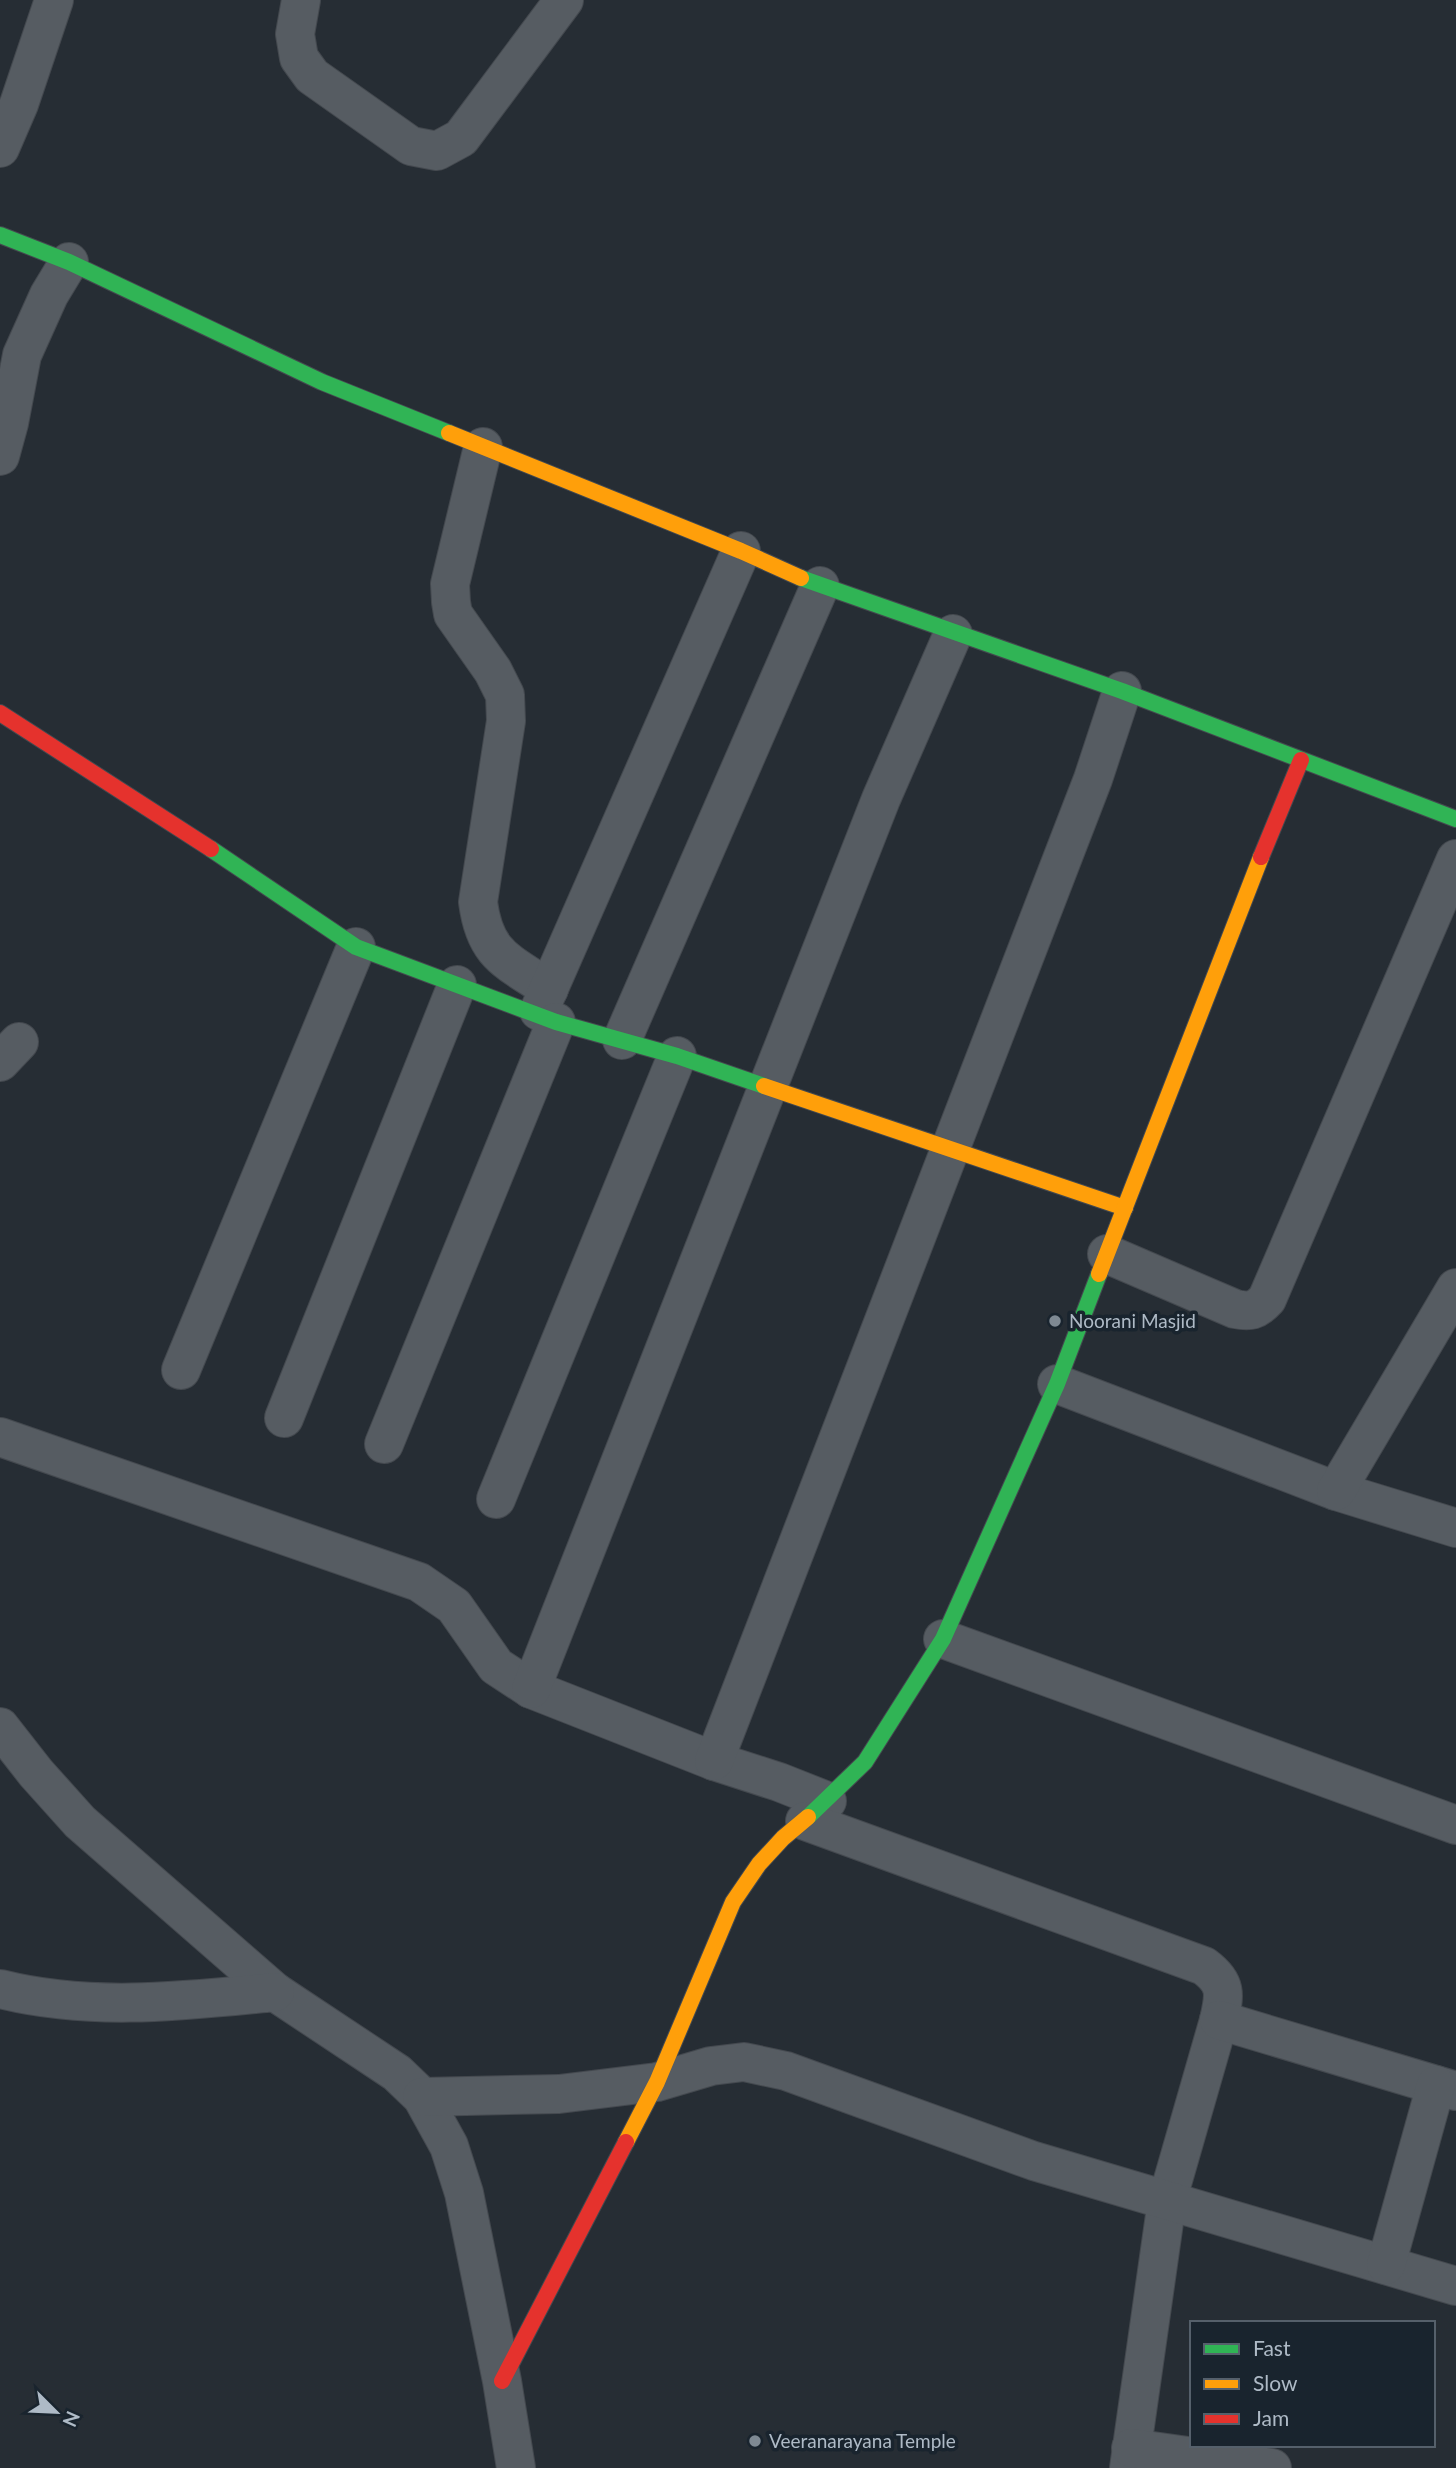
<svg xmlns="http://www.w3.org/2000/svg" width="1456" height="2468" viewBox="0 0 1456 2468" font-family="Lato,sans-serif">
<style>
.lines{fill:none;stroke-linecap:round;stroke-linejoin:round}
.street-casing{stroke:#44494f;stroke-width:40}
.fast-casing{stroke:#44494f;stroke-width:18}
.slow-casing{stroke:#44494f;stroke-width:18}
.jam-casing{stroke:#44494f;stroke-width:18}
.street{stroke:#565c62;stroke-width:38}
.fast{stroke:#30b455;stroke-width:16}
.slow{stroke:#ff9f0a;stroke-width:16}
.jam{stroke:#e5322d;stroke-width:16}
.poi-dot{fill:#7e8993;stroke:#19242e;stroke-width:2.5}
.labels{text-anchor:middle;stroke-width:7;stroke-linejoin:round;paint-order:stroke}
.poi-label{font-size:19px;fill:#aebac6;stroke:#19242e;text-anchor:start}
</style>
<rect width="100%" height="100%" fill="#262d34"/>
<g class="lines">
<defs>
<g id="street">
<path d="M 301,0 L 295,34 L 299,58 L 312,76 L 411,146 L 437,151 L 461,138 L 564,0"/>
<path d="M 0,148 L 19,104 L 54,0"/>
<path d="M 483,447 L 450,584 L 451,602 L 453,614 L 493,671 L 505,695 L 506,721 L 478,902 C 485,956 508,961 549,989"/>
<path d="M 0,456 L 9,423 L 22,355 L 49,295 L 69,262"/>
<path d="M 539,1011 L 741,551"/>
<path d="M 622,1040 L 820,586"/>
<path d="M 0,1062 L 19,1042"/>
<path d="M 1107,1254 L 1235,1309 C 1250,1312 1256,1311 1267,1299 L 1456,859"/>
<path d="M 181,1370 L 356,947"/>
<path d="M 1057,1384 L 1336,1491 L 1456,1528"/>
<path d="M 284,1418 L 457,985"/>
<path d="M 0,1437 L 419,1582 L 454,1606 L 496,1666 L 531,1689 L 714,1761 L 779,1782 L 827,1801"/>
<path d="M 384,1444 L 556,1022"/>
<path d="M 1336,1491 L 1456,1288"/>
<path d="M 496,1499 L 677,1056"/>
<path d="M 943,1639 L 1456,1825"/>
<path d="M 531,1689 L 881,799 L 953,634"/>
<path d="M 0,1727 L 36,1773 L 80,1822 L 275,1992 L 397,2073 L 422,2097 L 449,2146 L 464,2193 L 502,2381 L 516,2468"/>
<path d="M 714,1761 L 1093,779 L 1122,691"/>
<path d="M 805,1821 L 1204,1966 C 1227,1983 1225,1994 1219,2020 L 1167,2201 L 1129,2468"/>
<path d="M 0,1989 C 91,2012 184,2001 275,1992"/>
<path d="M 1219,2020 L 1456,2091"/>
<path d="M 422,2097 L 559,2094 L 657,2082 L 711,2066 L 744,2062 L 786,2071 L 1034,2161 L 1456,2286"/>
<path d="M 1386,2265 L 1436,2085"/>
<path d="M 1131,2448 L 1272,2468"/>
</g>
<g id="fast">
<path d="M 0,235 L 69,262 L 322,382 L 449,433"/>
<path d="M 801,578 L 1122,691 L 1456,819"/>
<path d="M 211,849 L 356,947 L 556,1022 L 677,1056 L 764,1086"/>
<path d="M 808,1817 L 865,1762 L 943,1639 L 1057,1384 L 1099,1274"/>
</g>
<g id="slow">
<path d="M 449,433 L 741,551 L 801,578"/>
<path d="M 764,1086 L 1125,1208"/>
<path d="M 1099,1274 L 1261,857"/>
<path d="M 626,2142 L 657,2082 L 733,1902 L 759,1864 L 783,1838 L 808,1817"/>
</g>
<g id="jam">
<path d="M 0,713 L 211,849"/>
<path d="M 1261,857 L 1301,760"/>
<path d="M 502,2381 L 626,2142"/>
</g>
</defs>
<use href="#street" class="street-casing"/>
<use href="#fast" class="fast-casing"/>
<use href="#slow" class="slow-casing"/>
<use href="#jam" class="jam-casing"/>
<use href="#street" class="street"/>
<use href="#fast" class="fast"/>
<use href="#slow" class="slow"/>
<use href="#jam" class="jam"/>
</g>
<g class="poi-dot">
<circle cx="1055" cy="1321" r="7"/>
<circle cx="755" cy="2441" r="7"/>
</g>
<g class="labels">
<g class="poi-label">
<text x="1069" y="1328">Noorani Masjid</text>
<text x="769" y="2448">Veeranarayana Temple</text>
</g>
</g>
<rect x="1190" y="2321" width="245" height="126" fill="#19242e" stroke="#55606b" stroke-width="2"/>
<rect x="1204" y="2344" width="35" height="10" fill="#30b455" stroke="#55606b" stroke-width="2"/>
<text x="1253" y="2356" font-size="21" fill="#aebac6">Fast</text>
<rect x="1204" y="2379" width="35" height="10" fill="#ff9f0a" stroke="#55606b" stroke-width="2"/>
<text x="1253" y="2391" font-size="21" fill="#aebac6">Slow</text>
<rect x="1204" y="2414" width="35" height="10" fill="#e5322d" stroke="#55606b" stroke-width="2"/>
<text x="1253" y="2426" font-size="21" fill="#aebac6">Jam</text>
<g transform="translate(56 2412) rotate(114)" stroke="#19242e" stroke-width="5" paint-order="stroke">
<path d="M0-5L12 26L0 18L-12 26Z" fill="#aebac6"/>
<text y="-10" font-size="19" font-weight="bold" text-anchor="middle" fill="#aebac6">N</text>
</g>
</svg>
